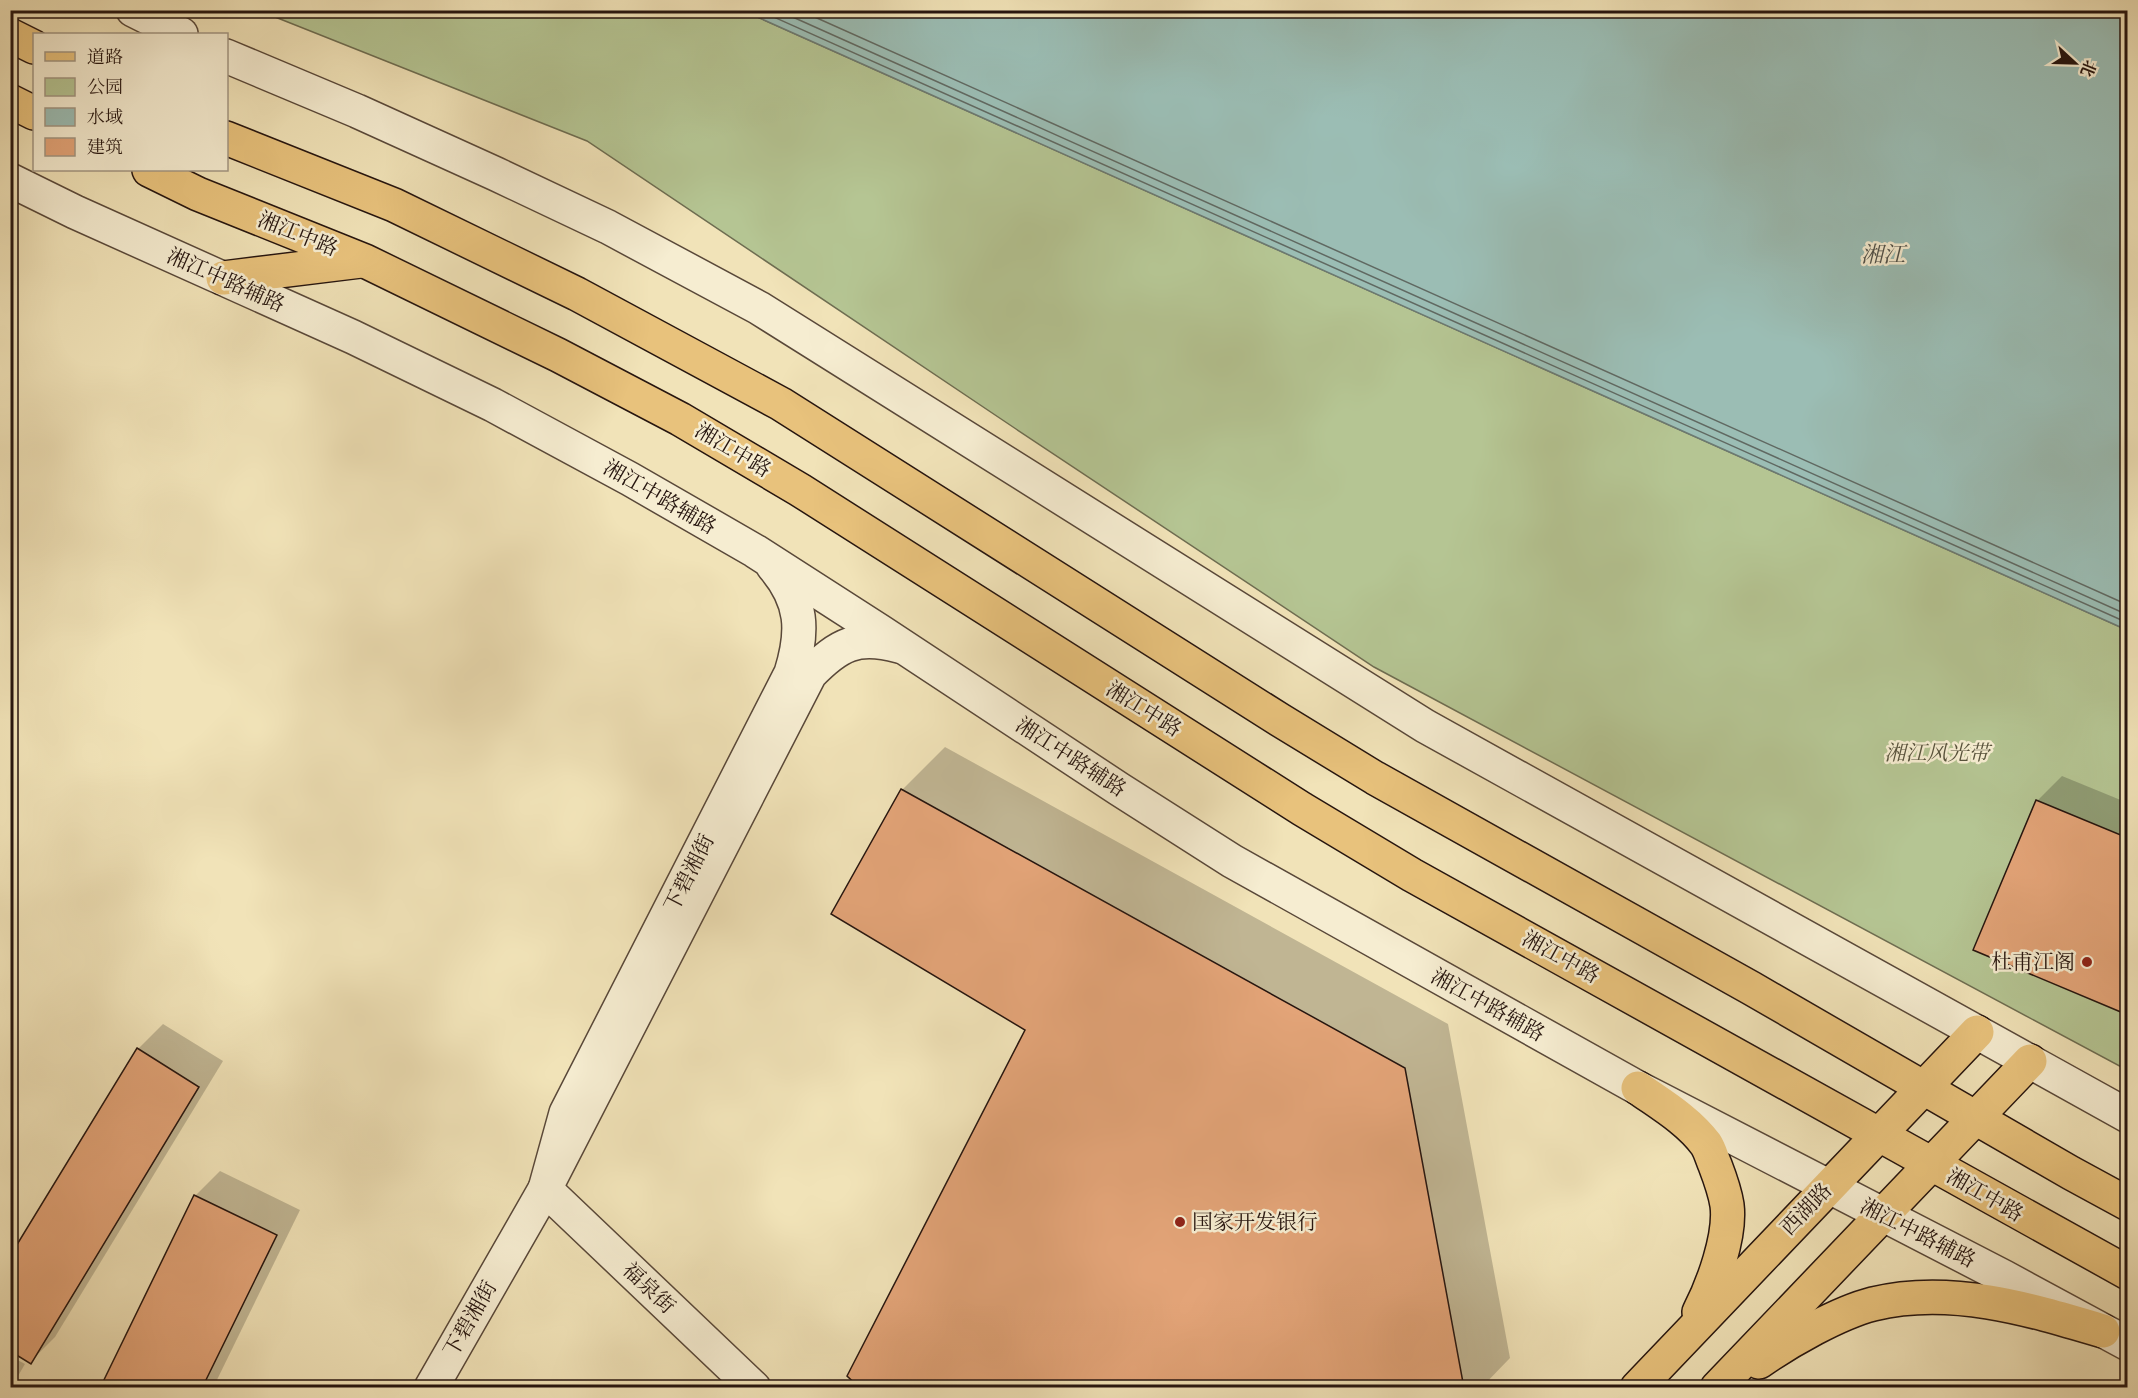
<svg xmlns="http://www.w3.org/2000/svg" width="2138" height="1398" viewBox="0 0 2138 1398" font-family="'EB Garamond','Noto Serif SC',serif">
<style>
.green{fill:#b5c593;stroke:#6e6d51;stroke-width:1.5}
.water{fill:#9bbdb4;stroke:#6c7a72;stroke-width:1.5}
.shadow{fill:#0003}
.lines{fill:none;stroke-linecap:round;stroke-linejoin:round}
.shore{stroke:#606962;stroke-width:1.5}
.building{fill:#e3a478;stroke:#26150f;stroke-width:1.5}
.minor-casing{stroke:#594839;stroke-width:36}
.major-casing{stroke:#26150f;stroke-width:36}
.minor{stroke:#f6edd1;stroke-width:33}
.major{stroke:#e8c27c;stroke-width:33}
.poi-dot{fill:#8f2418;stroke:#f6edd1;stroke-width:2}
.labels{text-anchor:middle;stroke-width:5;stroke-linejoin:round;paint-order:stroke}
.street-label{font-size:21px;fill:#26150f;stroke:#f6edd1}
.park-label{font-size:21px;font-style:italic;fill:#58533d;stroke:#f6edd1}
.poi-label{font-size:21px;fill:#26150f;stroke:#f6edd1;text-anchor:end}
.water-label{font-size:22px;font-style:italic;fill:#4f5049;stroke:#f6edd1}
</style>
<rect width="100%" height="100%" fill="#f1e3b8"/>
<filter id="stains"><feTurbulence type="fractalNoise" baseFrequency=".00333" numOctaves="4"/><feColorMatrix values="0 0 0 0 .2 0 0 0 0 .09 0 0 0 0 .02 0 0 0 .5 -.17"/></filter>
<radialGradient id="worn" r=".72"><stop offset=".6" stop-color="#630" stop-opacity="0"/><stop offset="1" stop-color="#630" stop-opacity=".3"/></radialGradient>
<path class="green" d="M 260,11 L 744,11 L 2127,630 L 2127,1070 L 1374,667 L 1016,429 L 587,141 Z"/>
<path class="water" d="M 744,11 L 2127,11 L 2127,630 Z"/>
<g class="shadow">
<path d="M 945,747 L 1448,1024 L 1510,1358 L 1481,1388 L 862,1388 L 1027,1029 L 902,790 Z"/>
<path d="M 2062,776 L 2128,803 L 2128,1013 L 2037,801 Z"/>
<path d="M 163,1024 L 223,1061 L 55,1337 L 30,1362 L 138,1049 Z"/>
<path d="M 220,1171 L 300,1210 L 213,1388 L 102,1388 L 195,1196 Z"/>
<path d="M 10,1356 L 25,1364 L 11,1388 L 10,1388 Z"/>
</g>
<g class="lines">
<g class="shore">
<path d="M 758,10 L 2128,623"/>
<path d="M 777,10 L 2128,615"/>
<path d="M 799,10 L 2128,605"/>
</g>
</g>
<g class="building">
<path d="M 901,789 L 1405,1068 L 1464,1388 L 860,1388 L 847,1376 L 1025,1030 L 831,914 Z"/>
<path d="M 2036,800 L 2128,838 L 2128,1015 L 1973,950 Z"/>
<path d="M 137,1048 L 199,1087 L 31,1364 L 10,1351 L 10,1256 Z"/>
<path d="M 194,1195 L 277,1235 L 202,1388 L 100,1388 Z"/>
</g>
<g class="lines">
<defs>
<g id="minor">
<path d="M 133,10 L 181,34"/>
<path d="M 226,56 L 357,111 L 496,174 L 608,227 L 759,308 L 1425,726 L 2128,1116"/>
<path d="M 10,180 L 75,212 L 353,337 L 493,405 L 630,479 L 755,551 L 881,632 L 1119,789 L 1232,861 L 1638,1088 L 2004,1277 L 2128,1344"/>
<path d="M 773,566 C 803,601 804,631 791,673 L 566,1113 L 545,1189 L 810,674 C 839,644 857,635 899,646"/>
<path d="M 431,1388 L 545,1189 L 754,1388"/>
</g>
<g id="major">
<path d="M 10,35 L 34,47"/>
<path d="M 10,101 L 34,113"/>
<path d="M 226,138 L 394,205 L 577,294 L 781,404 L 1280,720 L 1375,778 L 1751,988 L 2071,1173 L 2128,1204"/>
<path d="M 149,170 L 198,194 L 365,261 L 558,355 L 680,419 L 800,490 L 1302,809 L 1412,875 L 2128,1273"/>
<path d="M 223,278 L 361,261"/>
<path d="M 1638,1088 C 1662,1105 1688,1120 1706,1144 C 1710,1150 1712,1158 1715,1165 C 1720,1178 1725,1192 1727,1205 C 1731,1236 1713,1285 1699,1312"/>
<path d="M 1759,1362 C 1789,1341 1838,1313 1873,1304 C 1950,1285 2029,1309 2103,1331"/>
<path d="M 1637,1388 L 1977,1032"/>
<path d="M 1717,1388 L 2030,1061"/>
</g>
</defs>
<use href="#minor" class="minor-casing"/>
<use href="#major" class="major-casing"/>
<use href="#minor" class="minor"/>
<use href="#major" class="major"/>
</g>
<g class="poi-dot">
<circle cx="2087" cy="962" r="6"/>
<circle cx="1180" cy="1222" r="6"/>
</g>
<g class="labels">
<g class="street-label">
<text transform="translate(298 234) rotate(22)" y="7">湘江中路</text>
<text transform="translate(226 280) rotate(24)" y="7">湘江中路辅路</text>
<text transform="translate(733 450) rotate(31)" y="7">湘江中路</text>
<text transform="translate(660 497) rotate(30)" y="7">湘江中路辅路</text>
<text transform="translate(1144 709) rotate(32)" y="7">湘江中路</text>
<text transform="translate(1071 757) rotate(33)" y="7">湘江中路辅路</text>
<text transform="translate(689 873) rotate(-63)" y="7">下碧湘街</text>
<text transform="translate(1561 957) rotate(29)" y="7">湘江中路</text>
<text transform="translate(1488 1005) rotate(29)" y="7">湘江中路辅路</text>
<text transform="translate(1985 1195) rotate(30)" y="7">湘江中路</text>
<text transform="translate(1806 1209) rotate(-46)" y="7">西湖路</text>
<text transform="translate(1918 1233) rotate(27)" y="7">湘江中路辅路</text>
<text transform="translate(649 1288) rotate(44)" y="7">福泉街</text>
<text transform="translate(470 1319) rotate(-60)" y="7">下碧湘街</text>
</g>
<g class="park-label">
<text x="1937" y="760">湘江风光带</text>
</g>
<g class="poi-label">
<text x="2075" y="969">杜甫江阁</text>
<text x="1192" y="1229" text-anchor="start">国家开发银行</text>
</g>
<g class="water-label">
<text x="1883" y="262">湘江</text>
</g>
</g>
<rect width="2138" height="1398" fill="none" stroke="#f1e3b8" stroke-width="36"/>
<rect x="12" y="12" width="2114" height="1374" fill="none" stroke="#26150f" stroke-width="3"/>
<rect x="18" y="18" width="2102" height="1362" fill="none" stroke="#26150f" stroke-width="1.5"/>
<rect x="33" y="33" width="195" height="138" fill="#f6edd1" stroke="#a39783" stroke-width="1.5"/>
<rect x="45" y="52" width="30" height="9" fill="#e8c27c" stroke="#a39783" stroke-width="1.5"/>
<text x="87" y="63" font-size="18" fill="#26150f">道路</text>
<rect x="45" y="78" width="30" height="18" fill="#b5c593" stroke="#a39783" stroke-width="1.5"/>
<text x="87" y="93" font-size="18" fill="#26150f">公园</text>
<rect x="45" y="108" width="30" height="18" fill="#9bbdb4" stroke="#a39783" stroke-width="1.5"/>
<text x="87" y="123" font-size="18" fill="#26150f">水域</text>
<rect x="45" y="138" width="30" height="18" fill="#e3a478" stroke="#a39783" stroke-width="1.5"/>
<text x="87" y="153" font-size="18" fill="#26150f">建筑</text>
<g transform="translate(2075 63) rotate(112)" stroke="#f6edd1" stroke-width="4.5" paint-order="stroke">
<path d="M0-4.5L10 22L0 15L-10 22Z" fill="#26150f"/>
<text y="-9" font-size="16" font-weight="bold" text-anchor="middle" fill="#26150f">北</text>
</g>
<rect width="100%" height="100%" filter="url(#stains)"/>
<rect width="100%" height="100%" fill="url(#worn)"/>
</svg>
